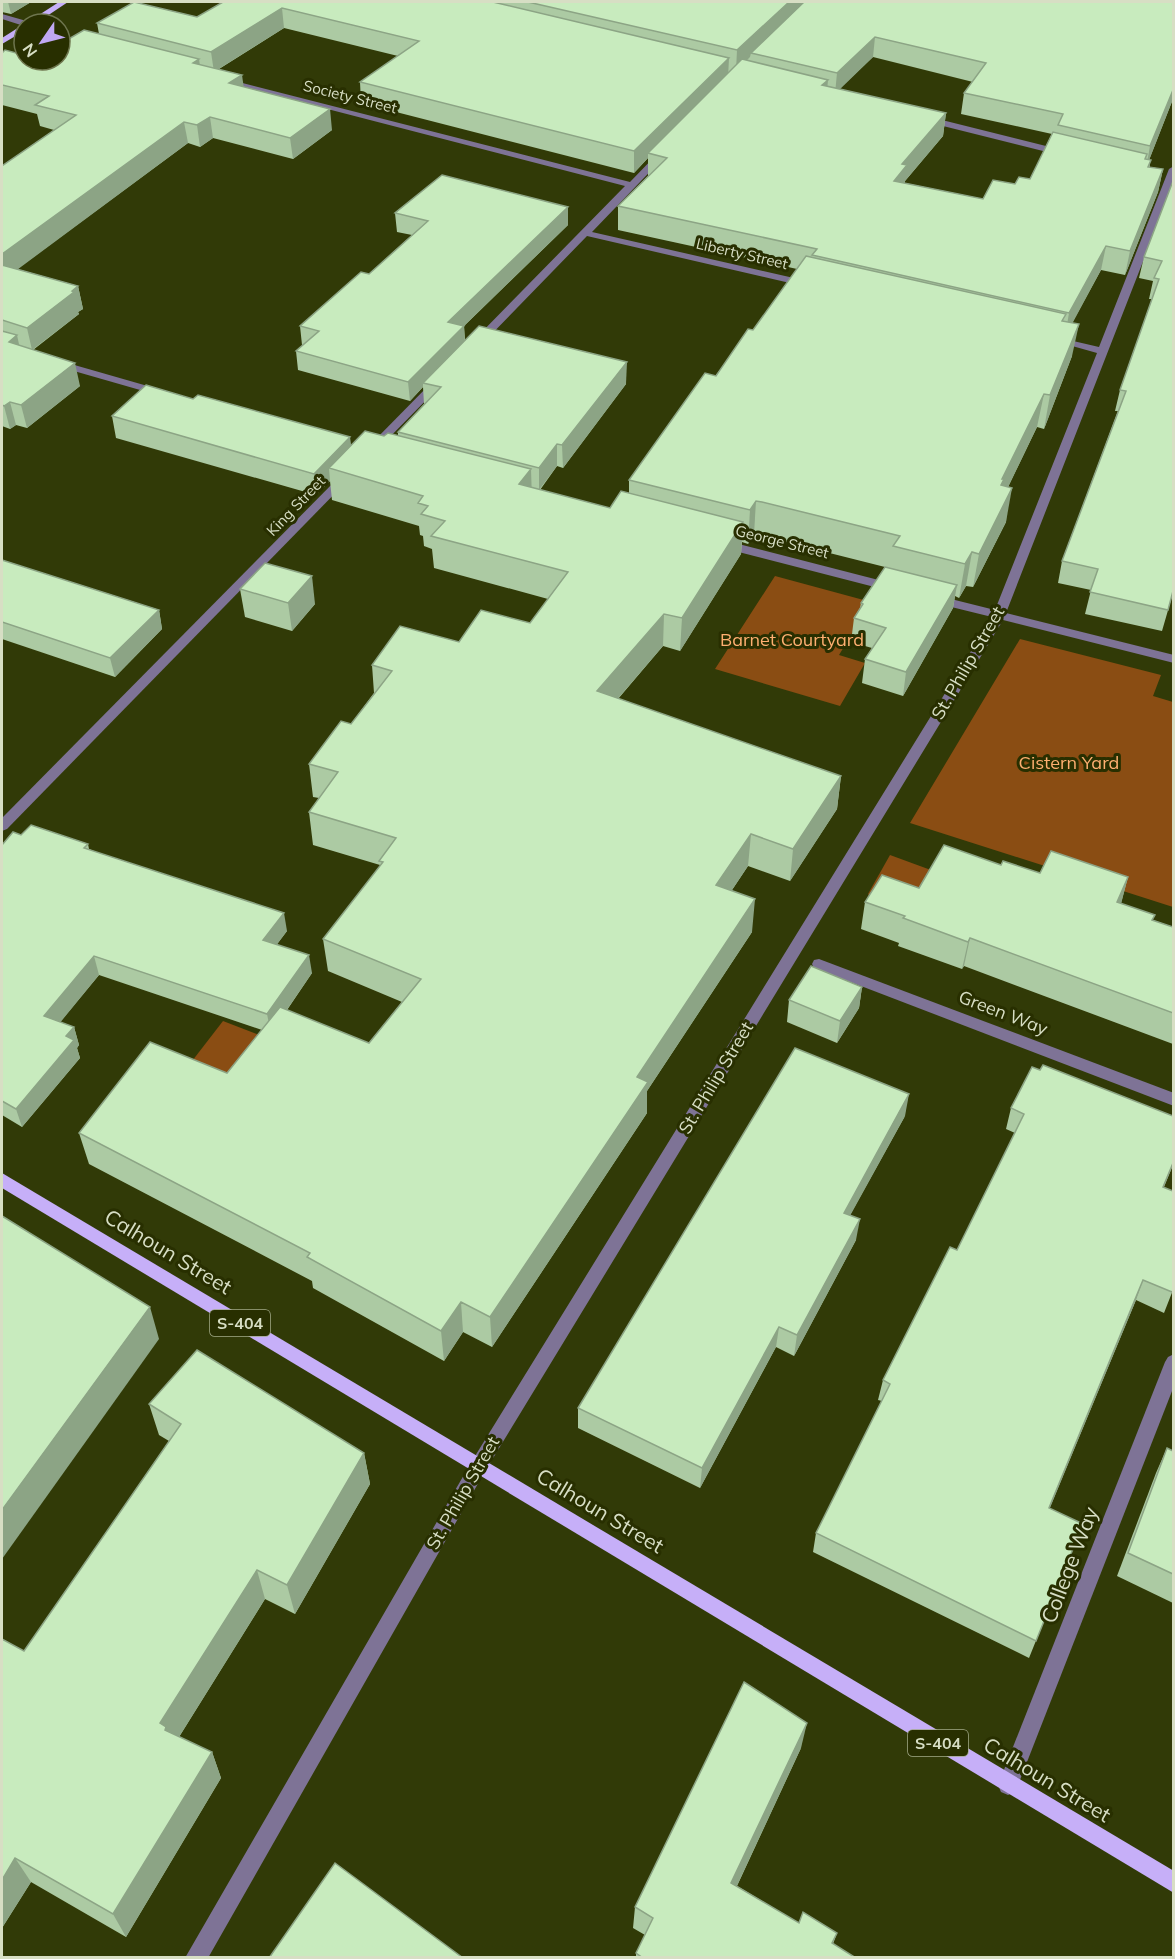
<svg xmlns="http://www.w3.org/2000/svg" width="1175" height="1959" viewBox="0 0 1175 1959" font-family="Mulish,sans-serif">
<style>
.green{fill:#8a4d13}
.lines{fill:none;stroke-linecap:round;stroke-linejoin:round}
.minor{fill:#7e7396;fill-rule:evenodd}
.major{fill:#c6aff8;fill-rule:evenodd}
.wall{fill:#accaa3;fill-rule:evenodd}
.shaded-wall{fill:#8ca485}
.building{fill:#c8ebbe;stroke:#8ca485;stroke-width:1.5}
.labels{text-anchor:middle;stroke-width:6;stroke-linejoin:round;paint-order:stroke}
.far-street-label{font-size:15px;fill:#d7dec4;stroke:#282f00}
.shield{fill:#282f00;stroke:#a2aa89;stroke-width:1.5}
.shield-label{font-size:16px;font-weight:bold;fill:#d7dec4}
.park-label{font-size:18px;fill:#feaf70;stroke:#282f00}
.street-label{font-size:18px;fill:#d7dec4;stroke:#282f00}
.near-street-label{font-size:21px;fill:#d7dec4;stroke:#282f00}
</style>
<rect width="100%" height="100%" fill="#313a07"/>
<g class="green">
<path d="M 775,576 L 871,602 L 839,655 L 865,663 L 840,706 L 715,669 Z"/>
<path d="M 1020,639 L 1161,675 L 1153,696 L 1173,702 L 1173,907 L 910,823 Z"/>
<path d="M 890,855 L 939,873 L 914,915 L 870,897 L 868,894 Z"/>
<path d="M 223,1021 L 275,1041 L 241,1085 L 189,1065 Z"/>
</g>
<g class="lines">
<g class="minor">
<path d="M 2,14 L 30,22 L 31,24 L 24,26 L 2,19 Z"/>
<path d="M 60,35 L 89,42 L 90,44 L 86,47 L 60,41 Z"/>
<path d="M 223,78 L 630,182 L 659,152 L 665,152 L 665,156 L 592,232 L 807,281 L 812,284 L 807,287 L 587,236 L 481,345 L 473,345 L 473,341 L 625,186 L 223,82 Z"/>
<path d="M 926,116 L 1066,151 L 1068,153 L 1063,156 L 923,121 L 923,117 Z"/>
<path d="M 1174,166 L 1174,182 L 1006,613 L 1174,655 L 1174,663 L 1003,620 L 484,1473 L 208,1958 L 185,1958 L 472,1461 L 992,617 L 931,602 L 929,599 L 935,595 L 995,610 L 1097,353 L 1051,340 L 1056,337 L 1099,347 L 1169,169 Z"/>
<path d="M 57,360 L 165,391 L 166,393 L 161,396 L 53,365 L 53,361 Z"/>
<path d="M 437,380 L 442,383 L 441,385 L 378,449 L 370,449 L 370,445 L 433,381 Z"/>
<path d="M 345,474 L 349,475 L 349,479 L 7,829 L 2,831 L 2,818 L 341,475 Z"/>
<path d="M 723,540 L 898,585 L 900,588 L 894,592 L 719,547 L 717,544 Z"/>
<path d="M 819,959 L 1174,1093 L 1174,1106 L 814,968 L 812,964 L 814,960 Z"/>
<path d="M 1174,1354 L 1174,1386 L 1018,1785 L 1015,1792 L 1008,1795 L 1001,1792 L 998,1785 L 1165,1362 L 1168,1357 Z"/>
</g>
<g class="major">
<path d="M 59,2 L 68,2 L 35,24 L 25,24 Z"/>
<path d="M 24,24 L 24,31 L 2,44 L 2,38 Z"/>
<path d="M 2,1173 L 1174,1871 L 1174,1893 L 2,1188 Z"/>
</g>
</g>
<g class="wall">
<path d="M 2,2 L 31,2 L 11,14 L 2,12 Z"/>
<path d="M 223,2 L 1173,2 L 1173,99 L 1149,160 L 1150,167 L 1163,169 L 1158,192 L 1125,275 L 1101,270 L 1072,323 L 1072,356 L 1044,429 L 1037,427 L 1008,487 L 1006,522 L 973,587 L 966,586 L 959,598 L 955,596 L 953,608 L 903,696 L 862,683 L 865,659 L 872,648 L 851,642 L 854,618 L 860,608 L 861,603 L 885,567 L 754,534 L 748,544 L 742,542 L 741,554 L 680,651 L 663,646 L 618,699 L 841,776 L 837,809 L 790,881 L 748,866 L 732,890 L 752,932 L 647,1091 L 647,1113 L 492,1347 L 463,1332 L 444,1361 L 313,1288 L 312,1281 L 89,1164 L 79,1133 L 227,1073 L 262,1030 L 99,975 L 60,1022 L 74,1027 L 79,1045 L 77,1048 L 80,1058 L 22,1127 L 2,1115 L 2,845 L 21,835 L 88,844 L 89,849 L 287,931 L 277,944 L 312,973 L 287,1010 L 369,1043 L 402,1002 L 328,971 L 323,939 L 380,867 L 380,865 L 313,845 L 309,812 L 319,798 L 313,797 L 309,764 L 351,724 L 374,693 L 372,665 L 530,623 L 548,599 L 434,568 L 432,549 L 424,546 L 423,536 L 420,535 L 419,526 L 332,500 L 330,481 L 316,495 L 116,438 L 112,416 L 351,445 L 384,436 L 398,435 L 398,432 L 424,404 L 423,387 L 410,401 L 298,370 L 296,351 L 303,345 L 302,345 L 300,326 L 369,274 L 412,235 L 397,232 L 395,213 L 568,207 L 568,225 L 464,326 L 465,340 L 626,384 L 563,468 L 557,466 L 540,490 L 610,508 L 629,493 L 629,480 L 753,330 L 797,269 L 618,230 L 618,206 L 648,176 L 648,158 L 634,173 L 361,103 L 360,82 L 398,56 L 284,28 L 219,69 L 244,87 L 332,130 L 293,159 L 213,138 L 200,147 L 188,143 L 17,269 L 78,286 L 83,309 L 78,312 L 79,314 L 33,350 L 80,386 L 27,428 L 16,425 L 10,429 L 2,426 L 2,166 L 54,130 L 40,126 L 37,114 L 2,105 L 2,53 L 24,60 L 60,60 L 99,34 L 97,23 L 197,17 ZM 873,57 L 973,82 L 964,93 L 961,114 L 1052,134 L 1030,179 L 1015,184 L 983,199 L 905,183 L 905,181 L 943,136 L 946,113 L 839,89 Z"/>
<path d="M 1173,181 L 1173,593 L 1162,631 L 1085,614 L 1091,590 L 1058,583 L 1062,561 L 1118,411 L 1115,411 L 1120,390 L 1152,299 L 1149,299 L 1153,281 L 1139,278 L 1144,257 Z"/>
<path d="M 2,560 L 159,610 L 162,629 L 115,677 L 2,639 Z"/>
<path d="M 240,589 L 315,604 L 292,631 L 245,617 Z"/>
<path d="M 1001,865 L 1040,873 L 1128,877 L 1121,903 L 1153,920 L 1173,927 L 1173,1044 L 964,966 L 962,969 L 898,946 L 899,943 L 861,929 L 865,902 L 919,888 Z"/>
<path d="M 862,987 L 859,1008 L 837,1043 L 787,1022 L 789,1000 Z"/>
<path d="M 1011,1108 L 1173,1119 L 1173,1165 L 1164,1187 L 1173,1290 L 1164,1313 L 1136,1300 L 1049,1509 L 1083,1524 L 1029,1658 L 813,1552 L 816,1533 L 882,1401 L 878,1400 L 883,1380 L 957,1250 L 1015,1133 L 1006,1129 Z"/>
<path d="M 905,1116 L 850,1215 L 856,1240 L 794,1356 L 776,1347 L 700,1488 L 578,1428 L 578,1408 Z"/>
<path d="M 149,1404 L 364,1453 L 370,1484 L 295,1614 L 265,1599 L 179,1737 L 212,1752 L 221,1778 L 126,1937 L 31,1882 L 2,1928 L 2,1639 L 24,1651 L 169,1441 L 159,1435 Z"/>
<path d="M 1167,1448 L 1173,1451 L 1173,1603 L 1117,1576 L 1156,1473 Z"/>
<path d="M 801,1748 L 737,1886 L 799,1923 L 837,1933 L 833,1944 L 856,1958 L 636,1958 L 636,1953 L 645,1935 L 633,1928 L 635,1907 Z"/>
</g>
<g class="shaded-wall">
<path d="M 8,2 L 31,2 L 11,14 Z"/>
<path d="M 789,2 L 808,2 L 751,53 L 750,57 L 736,71 L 737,50 Z"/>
<path d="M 282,8 L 284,28 L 214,72 L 211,52 Z"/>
<path d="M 875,37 L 873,57 L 835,94 L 837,73 Z"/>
<path d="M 729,58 L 728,78 L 648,153 L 648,158 L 634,173 L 634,151 Z"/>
<path d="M 199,59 L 202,80 L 193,63 Z"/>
<path d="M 242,75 L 245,96 L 229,83 Z"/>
<path d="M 828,80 L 826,102 L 822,85 Z"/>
<path d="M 1173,90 L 1173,99 L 1146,168 L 1150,146 Z"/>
<path d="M 330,109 L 332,130 L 293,159 L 290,138 Z"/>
<path d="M 946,113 L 943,136 L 905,181 L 904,188 L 894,181 L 902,164 Z"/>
<path d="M 210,117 L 213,138 L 200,147 L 197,125 Z"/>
<path d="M 184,122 L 188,143 L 2,281 L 2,254 Z"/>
<path d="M 1163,169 L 1158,192 L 1125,275 L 1130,251 Z"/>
<path d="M 568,207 L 568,225 L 464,326 L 465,345 L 423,383 L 423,387 L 410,401 L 408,382 L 448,322 Z"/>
<path d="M 1106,246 L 1101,270 L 1065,337 L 1069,313 Z"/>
<path d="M 78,286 L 83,309 L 78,312 L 79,314 L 32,350 L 27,328 Z"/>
<path d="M 1079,324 L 1072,356 L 1044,429 L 1050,395 Z"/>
<path d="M 17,335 L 22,358 L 9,342 Z"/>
<path d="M 627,362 L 626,384 L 563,468 L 562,445 Z"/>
<path d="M 75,363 L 80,386 L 27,428 L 21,405 Z"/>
<path d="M 1044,394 L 1037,427 L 1000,504 L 998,513 L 1002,479 Z"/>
<path d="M 10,402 L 16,425 L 10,429 L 4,406 Z"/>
<path d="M 350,437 L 353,458 L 329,468 L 330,481 L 316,495 L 314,474 Z"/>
<path d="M 557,444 L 557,466 L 539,490 L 539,468 Z"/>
<path d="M 531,469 L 532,500 L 519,484 Z"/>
<path d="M 1012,488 L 1006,522 L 973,587 L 979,554 Z"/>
<path d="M 756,501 L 754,534 L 748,544 L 750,510 Z"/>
<path d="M 743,522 L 741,554 L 680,651 L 682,618 Z"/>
<path d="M 972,552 L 966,586 L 959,598 L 965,564 Z"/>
<path d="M 312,576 L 315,604 L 292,631 L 288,603 Z"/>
<path d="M 957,585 L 953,608 L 903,696 L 906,672 Z"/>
<path d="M 159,610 L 162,629 L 115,677 L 110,658 Z"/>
<path d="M 664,614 L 663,646 L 596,724 L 597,691 Z"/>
<path d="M 841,776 L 837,809 L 790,881 L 793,849 Z"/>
<path d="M 751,834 L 748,866 L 714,917 L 716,885 Z"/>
<path d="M 1128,877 L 1121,904 L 1117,902 Z"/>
<path d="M 755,899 L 752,932 L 647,1091 L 647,1113 L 492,1347 L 490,1317 L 637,1077 Z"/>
<path d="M 284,913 L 287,931 L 267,958 L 263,940 Z"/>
<path d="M 970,938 L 964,966 L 962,969 L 968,942 Z"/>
<path d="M 309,955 L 312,973 L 271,1033 L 267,1014 Z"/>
<path d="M 94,956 L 99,975 L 50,1035 L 44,1016 Z"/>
<path d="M 862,987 L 859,1008 L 837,1043 L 840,1021 Z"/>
<path d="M 74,1027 L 79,1045 L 77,1048 L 80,1058 L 22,1127 L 16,1109 L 66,1036 Z"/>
<path d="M 909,1094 L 905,1116 L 840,1234 L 844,1213 Z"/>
<path d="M 860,1219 L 856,1240 L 794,1356 L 797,1335 Z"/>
<path d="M 1143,1280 L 1136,1300 L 1042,1527 L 1049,1508 Z"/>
<path d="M 461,1302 L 463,1332 L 444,1361 L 441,1331 Z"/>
<path d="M 150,1307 L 159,1339 L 2,1559 L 2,1510 Z"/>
<path d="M 779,1327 L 776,1347 L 700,1488 L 702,1468 Z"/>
<path d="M 364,1453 L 370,1484 L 295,1614 L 287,1585 Z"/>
<path d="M 257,1570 L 265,1599 L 174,1745 L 160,1723 Z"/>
<path d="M 807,1723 L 801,1748 L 728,1905 L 731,1883 Z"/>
<path d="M 212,1752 L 221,1778 L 126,1937 L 113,1914 Z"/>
<path d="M 15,1858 L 31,1882 L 2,1928 L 2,1880 Z"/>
</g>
<g class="building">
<path d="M 134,2 L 197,17 L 223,2 L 493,2 L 729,58 L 634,151 L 360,82 L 419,41 L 282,8 L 211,52 L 97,23 Z"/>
<path d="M 528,2 L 789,2 L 737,50 Z"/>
<path d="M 804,2 L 1173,2 L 1173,90 L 1150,146 L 1058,125 L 1063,114 L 964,93 L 986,63 L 875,37 L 837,73 L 751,53 Z"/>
<path d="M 84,30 L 199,59 L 193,63 L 242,75 L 229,83 L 330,109 L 290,138 L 210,117 L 197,125 L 184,122 L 2,254 L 2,166 L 76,115 L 35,105 L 49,96 L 2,85 L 2,53 L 5,50 L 24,55 L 24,60 L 60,60 L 60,44 Z"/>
<path d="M 742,59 L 828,80 L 822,85 L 946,113 L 902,164 L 907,165 L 894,181 L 983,199 L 993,180 L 1015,184 L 1019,177 L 1030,179 L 1053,132 L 1147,154 L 1145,159 L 1151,160 L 1148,167 L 1163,169 L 1130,251 L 1106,246 L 1069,313 L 812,255 L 817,249 L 618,206 L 667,158 L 648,153 Z"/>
<path d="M 442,175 L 568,207 L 448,322 L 464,326 L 408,382 L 296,351 L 319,331 L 300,326 L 361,272 L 369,274 L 428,221 L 395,213 Z"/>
<path d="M 1173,181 L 1173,591 L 1168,610 L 1090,592 L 1098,569 L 1062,561 L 1126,391 L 1120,390 L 1159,279 L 1154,278 L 1162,261 L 1144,257 Z"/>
<path d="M 806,256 L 1066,314 L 1062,321 L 1079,324 L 1050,395 L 1044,394 L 1002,479 L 1004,479 L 1001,485 L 1012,488 L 979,554 L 972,552 L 965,564 L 893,546 L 900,536 L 762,502 L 756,501 L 750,510 L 629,480 L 705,373 L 716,376 L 748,329 L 753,330 Z"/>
<path d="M 2,265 L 78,286 L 72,291 L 74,292 L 27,328 L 2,320 Z"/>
<path d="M 479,326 L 627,362 L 562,445 L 557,444 L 539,468 L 398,432 L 441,387 L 423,383 Z"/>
<path d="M 2,331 L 17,335 L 9,342 L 75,363 L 21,405 L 10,402 L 4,406 L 2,405 Z"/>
<path d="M 146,385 L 193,399 L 198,395 L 350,437 L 314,474 L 112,416 Z"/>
<path d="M 365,431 L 384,436 L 388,433 L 531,469 L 519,484 L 610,508 L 621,491 L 743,522 L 682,618 L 664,614 L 597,691 L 841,776 L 793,849 L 751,834 L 716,885 L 755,899 L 637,1077 L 648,1082 L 490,1317 L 461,1302 L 441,1331 L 307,1257 L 310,1253 L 79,1133 L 150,1042 L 227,1073 L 280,1007 L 369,1043 L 421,979 L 323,939 L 383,862 L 379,861 L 396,838 L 309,812 L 338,772 L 309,764 L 341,721 L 351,724 L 392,671 L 372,665 L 400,626 L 459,642 L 481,610 L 530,623 L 568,572 L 431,536 L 445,521 L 421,514 L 428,506 L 418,503 L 423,496 L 329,468 Z"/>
<path d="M 2,560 L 159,610 L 110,658 L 2,622 Z"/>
<path d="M 265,563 L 312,576 L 288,603 L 240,589 Z"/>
<path d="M 885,567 L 957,585 L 906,672 L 865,659 L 886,628 L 854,618 L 863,604 L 861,603 Z"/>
<path d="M 31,825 L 88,844 L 84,848 L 284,913 L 263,940 L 309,955 L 267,1014 L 94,956 L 44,1016 L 74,1027 L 66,1036 L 74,1040 L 16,1109 L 2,1101 L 2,845 L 13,832 L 21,835 Z"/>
<path d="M 944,845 L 1001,865 L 1003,861 L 1040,873 L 1051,851 L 1128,877 L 1117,902 L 1155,915 L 1152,920 L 1173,927 L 1173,1013 L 970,938 L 968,942 L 903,918 L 905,916 L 865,902 L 882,875 L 919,888 Z"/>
<path d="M 811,966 L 862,987 L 840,1021 L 789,1000 Z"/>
<path d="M 795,1048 L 909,1094 L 844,1213 L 860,1219 L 797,1335 L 779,1327 L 702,1468 L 578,1408 Z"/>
<path d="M 1043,1065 L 1173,1116 L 1173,1163 L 1163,1187 L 1173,1191 L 1173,1290 L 1172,1292 L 1143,1280 L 1049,1508 L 1083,1524 L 1036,1641 L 816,1533 L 890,1384 L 883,1380 L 950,1247 L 957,1250 L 1024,1114 L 1011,1108 L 1032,1067 L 1040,1070 Z"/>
<path d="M 2,1216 L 150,1307 L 2,1510 Z"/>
<path d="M 197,1350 L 364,1453 L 287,1585 L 257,1570 L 160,1723 L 166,1727 L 165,1730 L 212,1752 L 113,1914 L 15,1858 L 2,1880 L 2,1639 L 24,1651 L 181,1424 L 149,1404 Z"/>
<path d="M 1167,1448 L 1173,1451 L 1173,1574 L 1128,1553 Z"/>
<path d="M 744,1682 L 807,1723 L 731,1883 L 799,1923 L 803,1912 L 837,1933 L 832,1943 L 856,1958 L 643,1958 L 636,1953 L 653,1918 L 635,1907 Z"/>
<path d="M 335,1863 L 463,1958 L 269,1958 Z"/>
</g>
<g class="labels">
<g class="far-street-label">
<text transform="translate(350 97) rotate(14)" y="5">Society Street</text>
<text transform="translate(742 254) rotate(13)" y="5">Liberty Street</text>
<text transform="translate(296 506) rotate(-46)" y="5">King Street</text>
<text transform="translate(782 542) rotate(14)" y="5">George Street</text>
</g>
<g class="shield">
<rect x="210" y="1310" width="60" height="26" rx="4.5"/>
<rect x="908" y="1730" width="60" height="26" rx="4.5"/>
</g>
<g class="shield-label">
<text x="240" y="1329">S-404</text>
<text x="938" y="1749">S-404</text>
</g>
<g class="park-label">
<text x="792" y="646">Barnet Courtyard</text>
<text x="1069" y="769">Cistern Yard</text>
</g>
<g class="street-label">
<text transform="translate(968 663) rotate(-60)" y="6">St. Philip Street</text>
<text transform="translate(1003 1013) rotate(21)" y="6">Green Way</text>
<text transform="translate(716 1078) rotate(-59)" y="6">St. Philip Street</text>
<text transform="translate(463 1493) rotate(-60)" y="6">St. Philip Street</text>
</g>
<g class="near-street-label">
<text transform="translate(168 1252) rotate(31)" y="7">Calhoun Street</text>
<text transform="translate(600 1511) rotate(31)" y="7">Calhoun Street</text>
<text transform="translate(1070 1565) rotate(-69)" y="7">College Way</text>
<text transform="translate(1047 1780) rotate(31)" y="7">Calhoun Street</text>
</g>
</g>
<rect width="1175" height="1959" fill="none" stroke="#d7dec4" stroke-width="6"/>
<g transform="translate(42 42) rotate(235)"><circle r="28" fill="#282f00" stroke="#6e754e" stroke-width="1.5"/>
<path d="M0-4.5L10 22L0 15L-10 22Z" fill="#c0a8f3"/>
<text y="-9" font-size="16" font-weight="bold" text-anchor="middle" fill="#d7dec4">N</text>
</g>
</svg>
